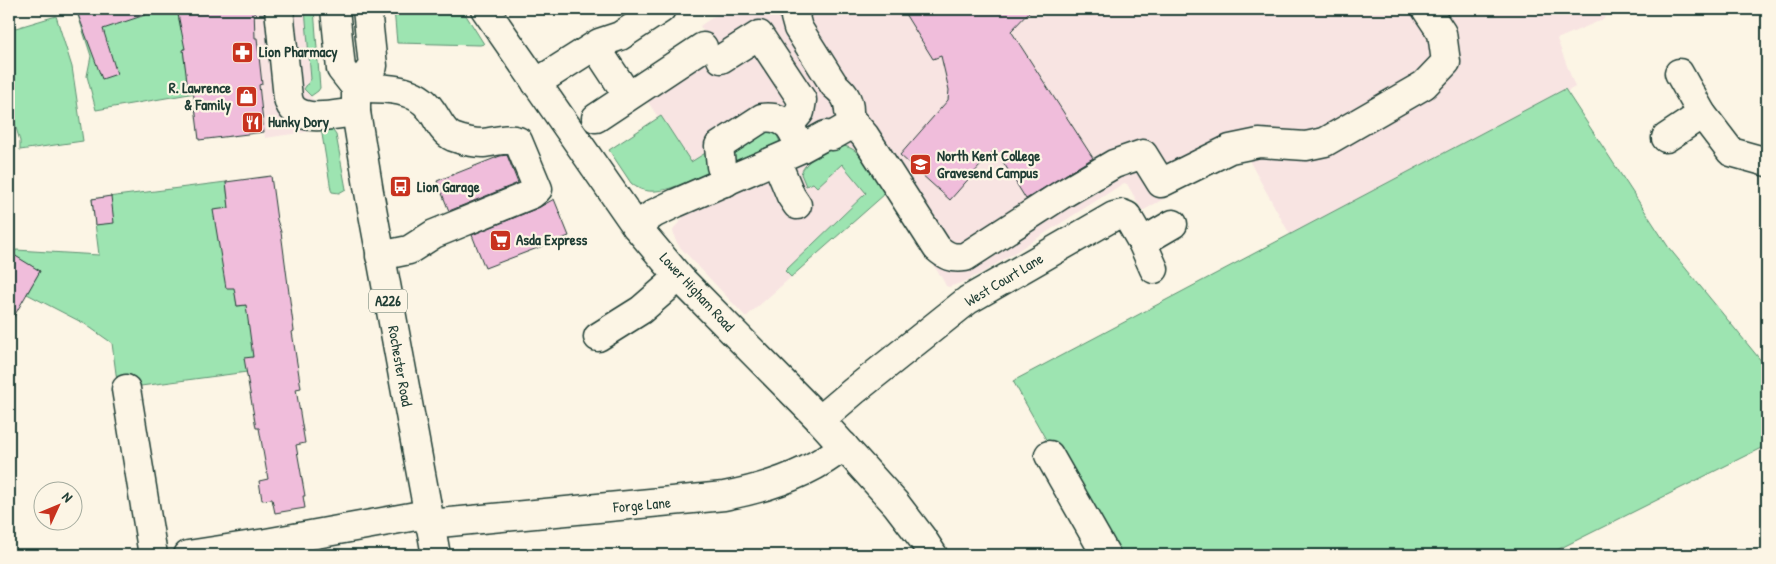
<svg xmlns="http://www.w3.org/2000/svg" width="1776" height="564" viewBox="0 0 1776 564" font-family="'Patrick Hand',sans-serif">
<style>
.built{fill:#f8e4e2}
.green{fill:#9de4b1;stroke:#5e9072}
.building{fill:#f0bddb;stroke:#1f3d34}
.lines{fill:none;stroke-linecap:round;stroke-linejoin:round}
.minor-casing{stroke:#1f3d34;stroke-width:31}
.major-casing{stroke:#1f3d34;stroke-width:31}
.minor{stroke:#fcf5e5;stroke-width:28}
.major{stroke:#fcf5e5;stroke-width:28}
.labels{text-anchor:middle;stroke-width:4.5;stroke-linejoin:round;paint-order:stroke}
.shield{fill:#fcf5e5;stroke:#617469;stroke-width:1}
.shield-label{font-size:14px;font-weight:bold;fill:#1f3d34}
.poi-label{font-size:15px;font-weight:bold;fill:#1f3d34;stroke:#fcf5e5;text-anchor:start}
.street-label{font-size:15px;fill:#1f3d34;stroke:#fcf5e5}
</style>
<rect width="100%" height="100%" fill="#fcf5e5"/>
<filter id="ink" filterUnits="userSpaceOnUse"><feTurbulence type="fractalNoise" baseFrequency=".02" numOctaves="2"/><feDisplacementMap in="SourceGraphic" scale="10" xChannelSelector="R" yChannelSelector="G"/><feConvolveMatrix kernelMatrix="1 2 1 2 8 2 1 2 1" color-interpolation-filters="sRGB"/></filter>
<g filter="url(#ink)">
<g class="built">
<path d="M 177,9 L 305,9 L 311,79 L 304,89 L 318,105 L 321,128 L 306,132 L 265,138 L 264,132 L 199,140 L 196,117 L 218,114 L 186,71 L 183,49 L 211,45 L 181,30 Z"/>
<path d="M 724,9 L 1603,9 L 1605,15 L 1604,19 L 1557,39 L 1575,87 L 1299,251 L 1246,155 L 1232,160 L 1144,210 L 1142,210 L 1127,184 L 1124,183 L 987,270 L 966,281 L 949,287 L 946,286 L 943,280 L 889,196 L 885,194 L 746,317 L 679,246 L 675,239 L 673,231 L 675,227 L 683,218 L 670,189 L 651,191 L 636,188 L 631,183 L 609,150 L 658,117 L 646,99 L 716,50 L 700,26 Z"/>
</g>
<g class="green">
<path d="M 76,9 L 177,9 L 181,30 L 212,45 L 183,49 L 186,71 L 224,66 L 207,91 L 96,110 L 87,76 L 91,56 Z"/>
<path d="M 305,9 L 314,9 L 320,88 L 318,91 L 311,96 L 304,89 L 311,79 Z"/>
<path d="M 394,9 L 462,9 L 484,44 L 480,45 L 397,43 Z"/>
<path d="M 56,16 L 72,67 L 83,141 L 20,150 L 20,141 L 9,105 L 9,30 Z"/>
<path d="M 1565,89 L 1669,248 L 1767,368 L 1767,445 L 1547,555 L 1111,555 L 1013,381 Z"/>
<path d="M 661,116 L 691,162 L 707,152 L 712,171 C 689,179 653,204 631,183 L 609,150 Z"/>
<path d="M 321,128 L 331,128 L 336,135 L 346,189 L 339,193 L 332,192 L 331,190 Z"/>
<path d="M 762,129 L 775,131 L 780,142 L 732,162 L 730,156 Z"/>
<path d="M 844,146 C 859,149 865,161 872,174 L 877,171 L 889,196 L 885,194 L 791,277 L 785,271 L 866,193 L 842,164 L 817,187 L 813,183 L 806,186 L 801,174 C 805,159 829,148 844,146 Z"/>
<path d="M 226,182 L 229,207 L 247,274 L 235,292 L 237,306 L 250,305 L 253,357 L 245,359 L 247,372 L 118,389 L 112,343 L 85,324 L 27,294 L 40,271 L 13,255 L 16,250 L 99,255 L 92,199 Z"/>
</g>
<g class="building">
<path d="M 76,9 L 154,9 L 154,12 L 103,29 L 117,74 L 102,79 Z"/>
<path d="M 177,9 L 254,9 L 255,38 L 257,38 L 262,84 L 259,85 L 264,132 L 199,140 L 193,89 L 188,90 L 183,49 L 185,49 Z"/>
<path d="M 902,9 L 1032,9 L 1011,31 L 1093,158 L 1026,199 L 995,149 L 950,200 L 900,155 L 948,100 L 949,90 L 941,56 L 933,59 Z"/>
<path d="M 507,155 L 518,183 L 449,211 L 437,181 L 500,156 Z"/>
<path d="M 271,176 L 277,220 L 281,232 L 294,331 L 292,332 L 301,388 L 296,389 L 305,443 L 296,445 L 305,496 L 303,496 L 305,508 L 275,513 L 272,499 L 262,500 L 259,481 L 268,479 L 259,428 L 256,428 L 244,358 L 253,357 L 246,305 L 237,306 L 234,288 L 226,288 L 213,210 L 229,208 L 226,182 Z"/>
<path d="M 111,196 L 114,223 L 95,225 L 92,199 Z"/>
<path d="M 554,199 L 569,236 L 485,268 L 472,235 L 538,208 Z"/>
<path d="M 9,252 L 40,271 L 9,325 Z"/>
</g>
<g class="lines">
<defs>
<g id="minor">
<path d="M 279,9 L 288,98 C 293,126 336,114 356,112"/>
<path d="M 485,9 L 636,226 L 679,277 L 820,420 L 896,504 L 922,538 L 933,555"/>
<path d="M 797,9 L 795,17 L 798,28 L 834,85 C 843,92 849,99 849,111"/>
<path d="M 595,46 L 628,96"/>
<path d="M 721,59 L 759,35 L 802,100 L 800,112 L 789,125"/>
<path d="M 1679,73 L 1702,114 L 1731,152 L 1767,162"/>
<path d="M 536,83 L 599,43 L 620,36 L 661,9"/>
<path d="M 356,88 C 381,88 415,86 431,110 C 438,119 442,132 453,137 C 461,140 474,143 483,143 C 495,142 506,137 518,141 L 538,189 L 532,194 L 434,234 L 409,250 L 380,256"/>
<path d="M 596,118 L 703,47"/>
<path d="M 852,121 L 865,136 L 937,248 C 946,256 952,259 965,257 L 1061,195 L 1114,164 L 1143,154 L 1161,183 L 1230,149 L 1259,143 L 1306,146 L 1325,142 L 1424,85 L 1446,62 L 1442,33 L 1426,9"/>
<path d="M 1666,138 L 1702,114"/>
<path d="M 776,160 L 791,196 L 797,205"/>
<path d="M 726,182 L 721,166 L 719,146 L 762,118 C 767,117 769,117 774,118 C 788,121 792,129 797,141"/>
<path d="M 636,226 L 655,213 L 676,203 L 800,149 L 826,135 L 832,136 L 846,128"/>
<path d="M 1142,242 L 1154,269"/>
<path d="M 598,337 L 641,310 L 679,277"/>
<path d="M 126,389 L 153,555"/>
<path d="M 820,420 L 854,391 L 968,300 L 1114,216 L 1122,214 L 1127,216 L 1142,242 L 1173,224"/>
<path d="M 1049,455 L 1106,555"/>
<path d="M 429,524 L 724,496 C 767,488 810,474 844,446"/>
<path d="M 188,555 L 266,543 L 427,514"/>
</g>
<g id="major">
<path d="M 335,9 L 341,69 L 356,88 L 356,112 L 369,192 L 436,555"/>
<path d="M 356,88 L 373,66 L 367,9"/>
</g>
</defs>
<use href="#minor" class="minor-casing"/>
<use href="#major" class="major-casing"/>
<use href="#minor" class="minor"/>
<use href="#major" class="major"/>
</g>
</g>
<defs>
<symbol id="pharmacy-square" viewBox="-11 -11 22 22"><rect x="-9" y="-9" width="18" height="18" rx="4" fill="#c8321e" stroke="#fcf5e5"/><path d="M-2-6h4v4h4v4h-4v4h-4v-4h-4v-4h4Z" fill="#fff"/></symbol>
<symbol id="shop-square" viewBox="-11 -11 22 22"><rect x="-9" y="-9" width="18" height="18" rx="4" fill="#c8321e" stroke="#fcf5e5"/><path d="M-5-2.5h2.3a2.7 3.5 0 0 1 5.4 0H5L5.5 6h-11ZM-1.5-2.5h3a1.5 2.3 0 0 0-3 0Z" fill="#fff"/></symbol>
<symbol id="restaurant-square" viewBox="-11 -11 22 22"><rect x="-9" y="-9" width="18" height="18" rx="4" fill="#c8321e" stroke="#fcf5e5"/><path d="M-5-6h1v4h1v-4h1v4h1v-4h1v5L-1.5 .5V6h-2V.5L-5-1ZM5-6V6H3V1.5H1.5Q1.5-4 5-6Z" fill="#fff"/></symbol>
<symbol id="university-square" viewBox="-11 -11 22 22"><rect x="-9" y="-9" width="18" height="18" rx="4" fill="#c8321e" stroke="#fcf5e5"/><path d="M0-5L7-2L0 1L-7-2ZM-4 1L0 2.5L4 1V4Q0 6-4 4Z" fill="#fff"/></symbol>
<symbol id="bus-square" viewBox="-11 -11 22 22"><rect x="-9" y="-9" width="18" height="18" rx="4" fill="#c8321e" stroke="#fcf5e5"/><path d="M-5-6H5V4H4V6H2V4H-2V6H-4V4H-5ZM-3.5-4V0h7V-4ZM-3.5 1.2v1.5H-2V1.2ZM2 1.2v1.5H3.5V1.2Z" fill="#fff"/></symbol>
<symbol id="supermarket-square" viewBox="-11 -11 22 22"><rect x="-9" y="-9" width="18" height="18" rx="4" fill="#c8321e" stroke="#fcf5e5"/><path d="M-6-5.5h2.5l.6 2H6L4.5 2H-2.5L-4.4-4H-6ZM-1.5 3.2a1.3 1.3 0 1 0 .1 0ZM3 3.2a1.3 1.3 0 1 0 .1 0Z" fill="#fff"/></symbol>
</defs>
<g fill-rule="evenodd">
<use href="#pharmacy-square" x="230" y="40" width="25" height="25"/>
<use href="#shop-square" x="234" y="84" width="25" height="25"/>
<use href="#restaurant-square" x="240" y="110" width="25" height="25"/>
<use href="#university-square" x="908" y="152" width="25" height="25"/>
<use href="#bus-square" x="388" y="174" width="25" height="25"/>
<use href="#supermarket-square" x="488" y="228" width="25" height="25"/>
</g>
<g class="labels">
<rect class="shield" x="369" y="289.5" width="38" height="23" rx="4"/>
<g class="shield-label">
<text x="388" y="306">A226</text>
</g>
<g class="poi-label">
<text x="259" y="57">Lion Pharmacy</text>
<text x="231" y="93" text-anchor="end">R. Lawrence<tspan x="231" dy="17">&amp; Family</tspan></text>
<text x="268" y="127">Hunky Dory</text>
<text x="937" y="161">North Kent College<tspan x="937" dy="17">Gravesend Campus</tspan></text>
<text x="417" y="192">Lion Garage</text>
<text x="516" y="245">Asda Express</text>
</g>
<g class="street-label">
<text transform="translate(1004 280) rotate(-31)" y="5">West Court Lane</text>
<text transform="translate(697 292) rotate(47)" y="5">Lower Higham Road</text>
<text transform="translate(400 366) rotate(80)" y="5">Rochester Road</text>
<text transform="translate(642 505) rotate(-5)" y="5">Forge Lane</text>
</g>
</g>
<rect width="1776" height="564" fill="none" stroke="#fcf5e5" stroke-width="30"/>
<rect x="15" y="15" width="1746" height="534" fill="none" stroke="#1f3d34" stroke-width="2" filter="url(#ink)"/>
<g transform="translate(58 506) rotate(46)"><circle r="24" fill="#fcf5e5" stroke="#a4ab9e"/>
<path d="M0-4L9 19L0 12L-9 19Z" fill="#c8321e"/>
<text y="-8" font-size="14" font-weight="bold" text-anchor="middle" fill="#1f3d34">N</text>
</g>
</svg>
